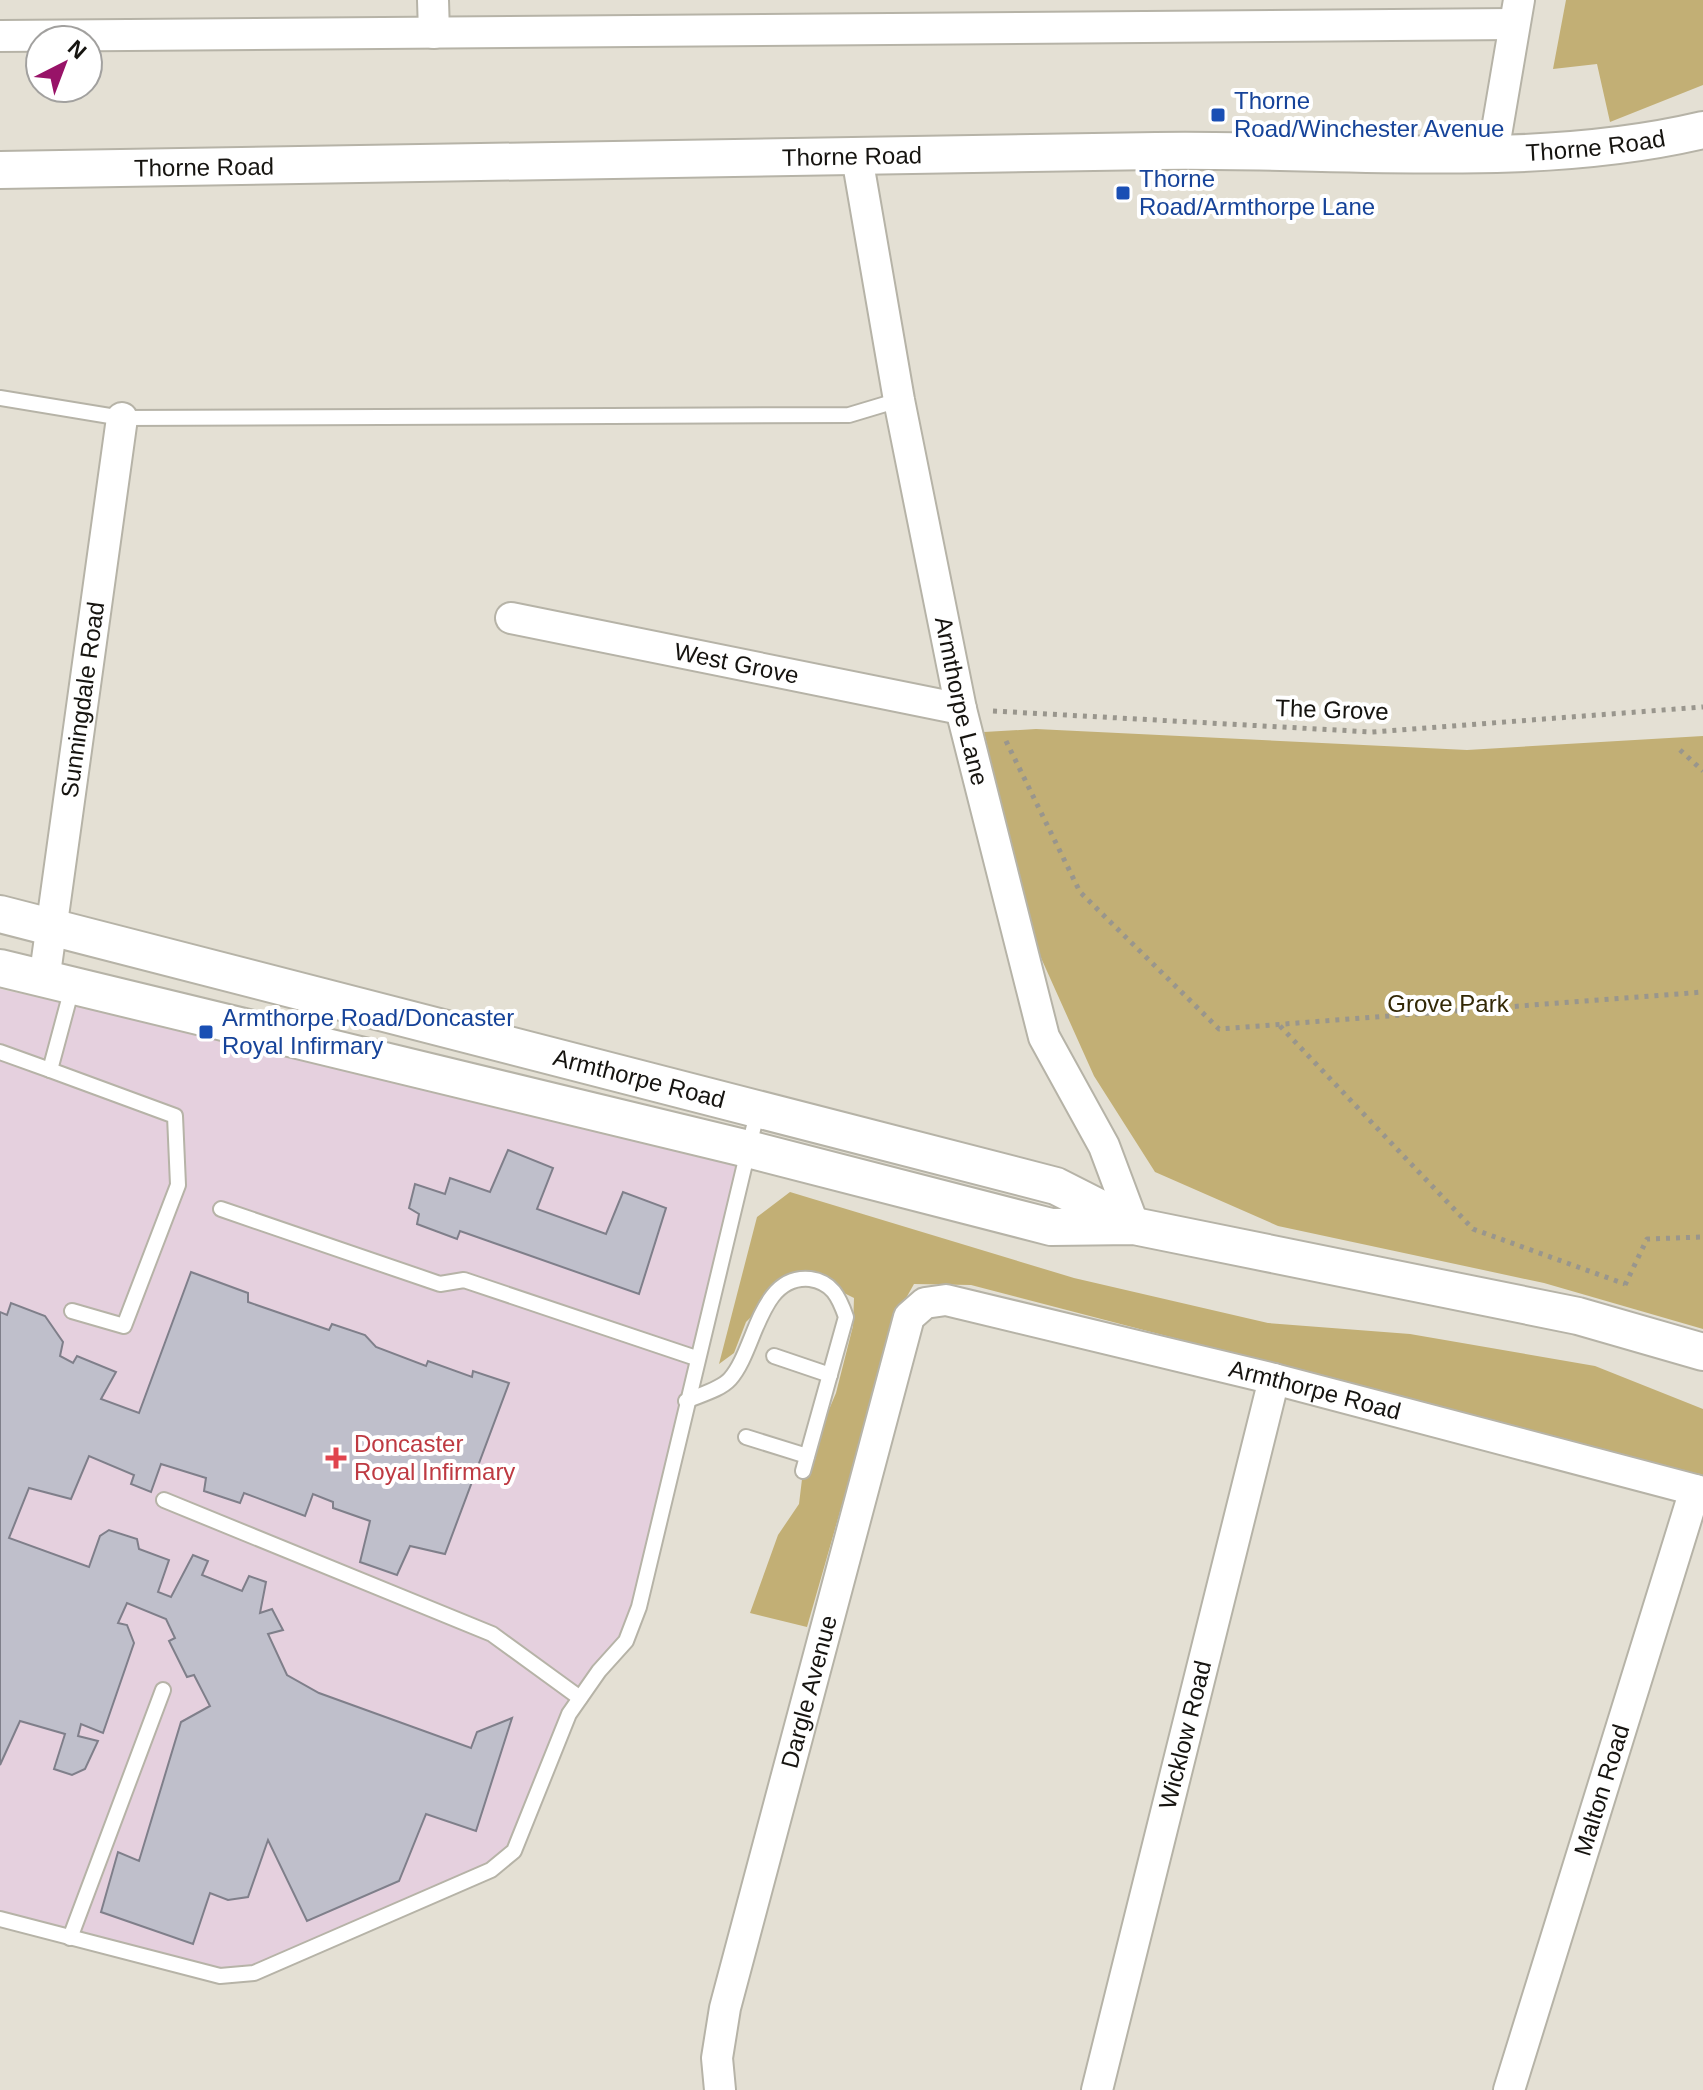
<svg xmlns="http://www.w3.org/2000/svg" width="1703" height="2090" viewBox="0 0 1703 2090" font-family="Helvetica,sans-serif">
<style>
.medical{fill:#e5d0de}
.green{fill:#c2af75}
.building{fill:#bfbfcb;stroke:#7f7f8a;stroke-width:2}
.lines{fill:none;stroke-linecap:round;stroke-linejoin:round}
.service-casing{stroke:#b6b3a7;stroke-width:18}
.minor-casing{stroke:#b6b3a7;stroke-width:34}
.tertiary-casing{stroke:#b6b3a7;stroke-width:40}
.path{stroke:#99968d;stroke-width:5;stroke-dasharray:4 6;stroke-linecap:butt}
.service{stroke:#fff;stroke-width:14}
.minor{stroke:#fff;stroke-width:30}
.tertiary{stroke:#fff;stroke-width:36}
.transit-dot{fill:#1a4fb4;stroke:#fff;stroke-width:3}
.health-dot{fill:#e0444e;stroke:#fff;stroke-width:3}
.labels{text-anchor:middle;stroke-width:8;stroke-linejoin:round;paint-order:stroke}
.transit-label{font-size:24px;fill:#164399;stroke:#fff;text-anchor:start}
.street-label{font-size:24px;fill:#161410;stroke:#fff}
.park-label{font-size:24px;fill:#322805;stroke:#fff}
.health-label{font-size:24px;fill:#be3a42;stroke:#fff;text-anchor:start}
</style>
<rect width="100%" height="100%" fill="#e4e0d4"/>
<path class="medical" d="M 0,989 L 747,1150 L 626,1641 L 569,1714 L 514,1851 L 491,1870 L 254,1973 L 220,1976 L 0,1919 Z"/>
<g class="green">
<path d="M 1566,0 L 1703,0 L 1703,85 L 1610,122 L 1597,64 L 1553,69 Z"/>
<path d="M 1036,729 L 1467,750 L 1703,736 L 1703,1329 L 1544,1283 L 1278,1226 L 1155,1172 L 1094,1076 L 1033,940 L 984,732 Z"/>
<path d="M 790,1192 L 1074,1278 L 1268,1323 L 1410,1334 L 1595,1366 L 1703,1409 L 1703,1476 L 971,1285 L 914,1284 L 896,1316 L 807,1627 L 750,1613 L 778,1535 L 799,1504 L 803,1471 L 836,1393 L 853,1326 L 854,1298 L 820,1281 L 783,1285 L 746,1322 L 734,1353 L 719,1364 L 757,1217 Z"/>
</g>
<g class="building">
<path d="M 508,1150 L 553,1168 L 537,1209 L 606,1234 L 623,1192 L 666,1208 L 639,1294 L 460,1231 L 457,1239 L 417,1224 L 419,1214 L 409,1208 L 415,1184 L 445,1194 L 450,1178 L 490,1192 Z"/>
<path d="M 191,1272 L 248,1293 L 248,1302 L 329,1330 L 332,1324 L 365,1335 L 376,1347 L 426,1366 L 428,1361 L 472,1377 L 473,1371 L 509,1383 L 445,1554 L 410,1546 L 397,1575 L 360,1562 L 370,1521 L 333,1508 L 333,1502 L 313,1494 L 305,1516 L 244,1493 L 240,1503 L 204,1491 L 206,1478 L 161,1464 L 151,1492 L 131,1484 L 134,1475 L 89,1456 L 71,1499 L 29,1488 L 9,1538 L 89,1567 L 100,1536 L 109,1530 L 137,1539 L 139,1549 L 169,1560 L 158,1592 L 171,1597 L 193,1555 L 208,1561 L 202,1575 L 242,1591 L 249,1576 L 266,1582 L 260,1613 L 272,1609 L 283,1630 L 268,1634 L 287,1675 L 319,1693 L 471,1748 L 477,1732 L 512,1718 L 476,1831 L 426,1814 L 399,1881 L 307,1921 L 268,1840 L 248,1897 L 228,1900 L 210,1893 L 193,1944 L 101,1912 L 118,1852 L 139,1861 L 181,1722 L 210,1706 L 194,1675 L 187,1677 L 169,1641 L 175,1638 L 166,1619 L 127,1603 L 118,1623 L 127,1625 L 134,1643 L 103,1733 L 81,1724 L 78,1736 L 98,1741 L 85,1769 L 72,1775 L 54,1769 L 65,1734 L 20,1721 L 0,1765 L 0,1312 L 7,1315 L 11,1303 L 45,1316 L 63,1342 L 60,1356 L 73,1363 L 77,1356 L 116,1372 L 101,1399 L 139,1413 Z"/>
</g>
<g class="lines">
<defs>
<g id="service">
<path d="M 0,398 L 122,418 L 849,415 L 899,400"/>
<path d="M 0,1052 L 50,1070 L 72,988"/>
<path d="M 50,1070 L 175,1116 L 178,1185 L 124,1326 L 72,1311"/>
<path d="M 221,1209 L 440,1284 L 464,1280 L 696,1358"/>
<path d="M 774,1356 L 830,1375"/>
<path d="M 686,1401 C 699,1395 720,1390 730,1379 C 756,1350 759,1274 810,1279 C 832,1282 839,1297 846,1317 L 803,1471"/>
<path d="M 746,1437 L 807,1456"/>
<path d="M 164,1500 L 492,1634 L 580,1698"/>
<path d="M 0,1919 L 220,1976 L 254,1973 L 491,1870 L 514,1851 L 569,1714 L 599,1671 L 626,1641 L 639,1607 L 758,1109"/>
<path d="M 70,1938 L 163,1690"/>
</g>
<g id="minor">
<path d="M 433,0 L 434,33"/>
<path d="M 0,36 L 1514,24"/>
<path d="M 1493,153 L 1519,0"/>
<path id="s1" d="M 857,157 L 899,400 L 961,709 L 1044,1037 L 1104,1146 L 1134,1226"/>
<path id="s2" d="M 511,618 L 961,709"/>
<path id="s3" d="M 44,981 L 122,418"/>
<path id="s4" d="M 720,2090 L 717,2058 L 725,2008 L 909,1317 L 925,1303 L 946,1300 L 1274,1379 L 1703,1492"/>
<path id="s5" d="M 1097,2090 L 1274,1379"/>
<path id="s6" d="M 1509,2090 L 1695,1490"/>
</g>
<g id="tertiary">
<path id="s7" d="M 0,170 C 386,166 771,158 1156,151 C 1334,148 1530,171 1703,130"/>
<path id="s8" d="M 0,914 L 1056,1186 L 1129,1223"/>
<path d="M 0,968 L 748,1149 L 1051,1227 L 1134,1226 L 1578,1316 L 1703,1352"/>
</g>
</defs>
<use href="#service" class="service-casing"/>
<use href="#minor" class="minor-casing"/>
<use href="#tertiary" class="tertiary-casing"/>
<g class="path">
<path d="M 993,711 L 1372,732 L 1703,707"/>
<path d="M 1006,741 L 1080,892 L 1219,1029 L 1703,992"/>
<path d="M 1680,750 L 1703,771"/>
<path d="M 1280,1026 L 1473,1229 L 1625,1284"/>
<path d="M 1625,1285 L 1647,1239 L 1703,1237"/>
</g>
<use href="#service" class="service"/>
<use href="#minor" class="minor"/>
<use href="#tertiary" class="tertiary"/>
</g>
<g class="transit-dot">
<rect x="1210" y="107" width="16" height="16" rx="4"/>
<rect x="1115" y="185" width="16" height="16" rx="4"/>
<rect x="198" y="1024" width="16" height="16" rx="4"/>
</g>
<path class="health-dot" d="M332 1446h8v8h8v8h-8v8h-8v-8h-8v-8h8z"/>
<g class="labels">
<g class="transit-label">
<text x="1234" y="109">Thorne<tspan x="1234" dy="28">Road/Winchester Avenue</tspan></text>
<text x="1139" y="187">Thorne<tspan x="1139" dy="28">Road/Armthorpe Lane</tspan></text>
<text x="222" y="1026">Armthorpe Road/Doncaster<tspan x="222" dy="28">Royal Infirmary</tspan></text>
</g>
<g class="street-label">
<text dy="8" stroke="none"><textPath href="#s7" startOffset="1596">Thorne Road</textPath></text>
<text dy="8" stroke="none"><textPath href="#s7" startOffset="852">Thorne Road</textPath></text>
<text dy="8" stroke="none"><textPath href="#s7" startOffset="204">Thorne Road</textPath></text>
<text dy="8" stroke="none"><textPath href="#s2" startOffset="230">West Grove</textPath></text>
<text dy="8" stroke="none"><textPath href="#s3" startOffset="284">Sunningdale Road</textPath></text>
<text dy="8" stroke="none"><textPath href="#s1" startOffset="554">Armthorpe Lane</textPath></text>
<text transform="translate(1332 710) rotate(2)" y="8">The Grove</text>
<text dy="8" stroke="none"><textPath href="#s8" startOffset="660">Armthorpe Road</textPath></text>
<text dy="8" stroke="none"><textPath href="#s4" startOffset="1220">Armthorpe Road</textPath></text>
<text dy="8" stroke="none"><textPath href="#s4" startOffset="410">Dargle Avenue</textPath></text>
<text dy="8" stroke="none"><textPath href="#s5" startOffset="366">Wicklow Road</textPath></text>
<text dy="8" stroke="none"><textPath href="#s6" startOffset="314">Malton Road</textPath></text>
</g>
<g class="park-label">
<text x="1448" y="1012">Grove Park</text>
</g>
<g class="health-label">
<text x="354" y="1452">Doncaster<tspan x="354" dy="28">Royal Infirmary</tspan></text>
</g>
</g>
<g transform="translate(64 64) rotate(42)"><circle r="38" fill="#ffffff" stroke="#a2a19f" stroke-width="2"/>
<path d="M0-6L14 30L0 20L-14 30Z" fill="#981368"/>
<text y="-12" font-size="22" font-weight="bold" text-anchor="middle" fill="#161410">N</text>
</g>
</svg>
